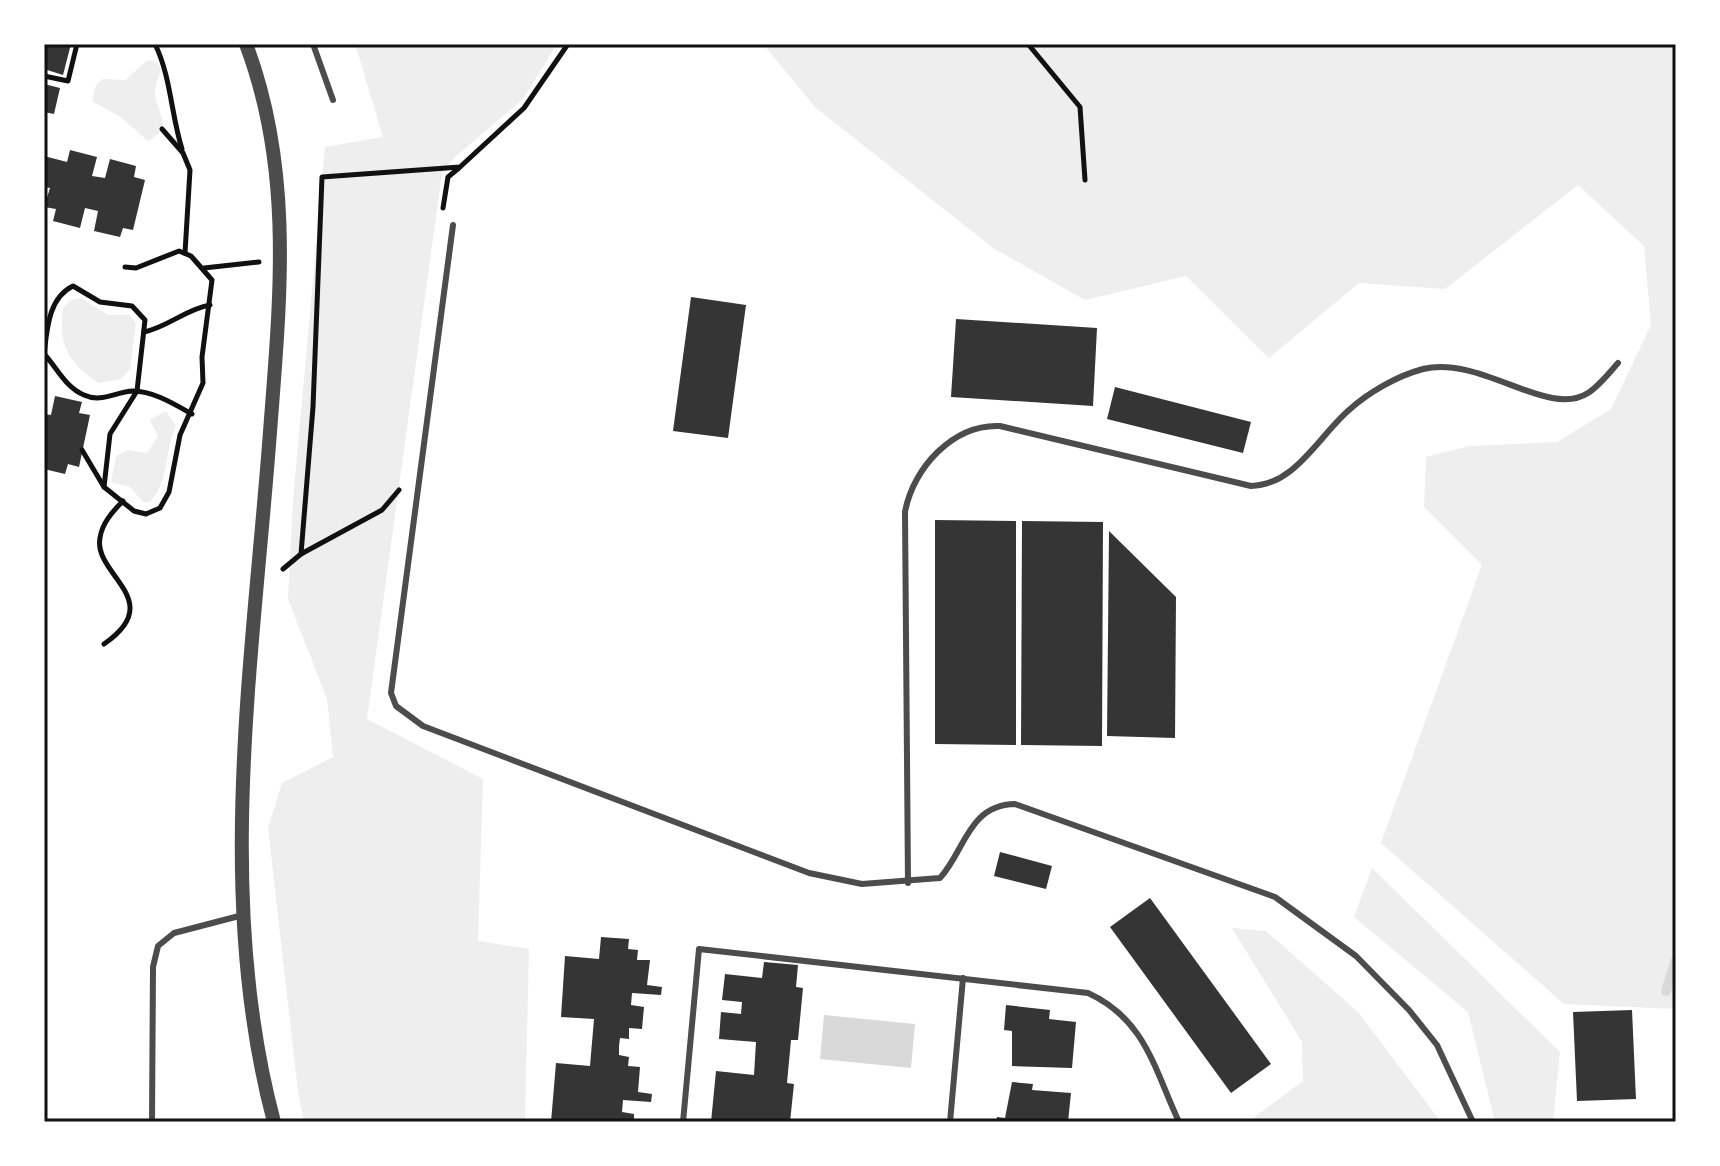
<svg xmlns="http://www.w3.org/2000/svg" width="1720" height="1166" viewBox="0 0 1720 1166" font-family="Commissioner,sans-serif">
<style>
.green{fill:#eee}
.water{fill:#d9d9d9}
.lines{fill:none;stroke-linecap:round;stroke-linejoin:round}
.stream{stroke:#d9d9d9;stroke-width:10}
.building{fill:#353535}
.path{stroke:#111;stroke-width:5}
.service{stroke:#4c4c4c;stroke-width:6}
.tertiary{stroke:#4c4c4c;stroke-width:14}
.neatline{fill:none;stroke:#111;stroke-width:3}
</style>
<rect width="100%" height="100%" fill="#fff"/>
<g class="green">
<path d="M 355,44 L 557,44 L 523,99 L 455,157 L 442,173 L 367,719 L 483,779 L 478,941 L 529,949 L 525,1122 L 304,1122 L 298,1092 L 268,828 L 282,783 L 333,757 L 327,699 L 288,599 L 293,500 L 325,147 L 383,137 Z"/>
<path d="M 763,44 L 1676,44 L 1676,1009 L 1564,1004 L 1381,843 L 1482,565 L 1424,507 L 1426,457 L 1470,446 L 1557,442 L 1611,409 L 1651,325 L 1644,246 L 1578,185 L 1445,289 L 1359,283 L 1269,358 L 1186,276 L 1085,300 L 993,248 L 815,107 Z"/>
<path d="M 148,60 L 157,62 L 161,69 C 159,77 154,87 155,95 C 158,115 174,127 148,141 L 119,116 L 92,101 L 96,85 L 103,79 L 125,80 Z"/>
<path d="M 81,298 L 108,315 L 130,315 L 136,324 L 130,369 L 121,379 L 99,383 C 69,364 58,345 63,309 L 69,301 Z"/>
<path d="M 166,411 L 176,426 C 164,451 170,480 150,502 L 143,502 L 130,487 L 111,482 L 116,456 L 128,450 L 147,453 L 158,437 L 150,420 Z"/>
<path d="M 1372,868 L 1560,1052 L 1553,1122 L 1495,1122 L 1468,1012 L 1354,917 Z"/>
<path d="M 1232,928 L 1266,931 L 1358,1012 L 1441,1122 L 1248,1122 L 1303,1081 L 1302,1042 Z"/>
</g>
<path class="water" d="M 824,1015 L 915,1024 L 911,1068 L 820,1059 Z"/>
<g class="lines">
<path class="stream" d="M 1666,991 L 1676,960"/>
</g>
<g class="building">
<path d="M 44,44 L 71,44 L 63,75 L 44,69 Z"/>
<path d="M 44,84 L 60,88 L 54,114 L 44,112 Z"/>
<path d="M 70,150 L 97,157 L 92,176 L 105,178 L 110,159 L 136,166 L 134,177 L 145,180 L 133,230 L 123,228 L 120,237 L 94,231 L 98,211 L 85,208 L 80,228 L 53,221 L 56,209 L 44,207 L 50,188 L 44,187 L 44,156 L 67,162 Z"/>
<path d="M 691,297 L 746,305 L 728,438 L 673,431 Z"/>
<path d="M 956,319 L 1097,328 L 1093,406 L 951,397 Z"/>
<path d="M 1115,387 L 1251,422 L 1243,453 L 1107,419 Z"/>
<path d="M 55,396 L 82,402 L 79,413 L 90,415 L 79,467 L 68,464 L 65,474 L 44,469 L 44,414 L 51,415 Z"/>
<path d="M 935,520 L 1016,521 L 1016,745 L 935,744 Z"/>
<path d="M 1022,521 L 1103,522 L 1102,746 L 1021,745 Z"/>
<path d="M 1109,531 L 1176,597 L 1175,738 L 1107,736 Z"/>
<path d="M 1000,852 L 1052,866 L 1046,889 L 994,876 Z"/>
<path d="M 1150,898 L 1271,1064 L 1231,1093 L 1110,927 Z"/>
<path d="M 601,937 L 629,939 L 628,949 L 638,950 L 637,960 L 650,960 L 647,985 L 662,987 L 661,995 L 632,993 L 631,1005 L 644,1007 L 642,1029 L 629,1028 L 629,1039 L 620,1038 L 619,1046 L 619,1055 L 629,1057 L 628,1066 L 640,1067 L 638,1092 L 652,1094 L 651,1102 L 623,1100 L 622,1112 L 634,1114 L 634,1122 L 551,1122 L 556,1063 L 590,1066 L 594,1019 L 561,1017 L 565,956 L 599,959 Z"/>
<path d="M 764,962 L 798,965 L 796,987 L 803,988 L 798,1040 L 791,1040 L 787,1083 L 794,1084 L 790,1122 L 711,1122 L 716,1071 L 754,1075 L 756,1042 L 719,1039 L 721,1012 L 741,1014 L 742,1002 L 722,1000 L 725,974 L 762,978 Z"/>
<path d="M 1006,1005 L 1050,1010 L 1049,1019 L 1076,1022 L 1072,1068 L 1012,1066 L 1012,1031 L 1004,1030 Z"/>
<path d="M 1632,1010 L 1636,1099 L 1577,1101 L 1573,1012 Z"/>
<path d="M 1012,1082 L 1033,1084 L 1032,1090 L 1071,1093 L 1068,1122 L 996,1122 L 997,1117 L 1005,1118 Z"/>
</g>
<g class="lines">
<g class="path">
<path d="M 155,44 C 171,77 171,114 182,149"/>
<path d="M 1028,44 L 1080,107 L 1085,180"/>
<path d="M 44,76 L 68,81 L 77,44"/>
<path d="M 162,129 L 183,153 L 190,170 L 185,253"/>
<path d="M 443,208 L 448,177 L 459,168"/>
<path d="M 204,268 L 259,262"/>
<path d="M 144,332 C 168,327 186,309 210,305"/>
<path d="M 44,355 C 47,330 48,298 73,286 L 100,302 L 132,306 L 145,320 L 137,391 L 110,434 L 104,487"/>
<path d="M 45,355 C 57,368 66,388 84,395 C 101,403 115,392 133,391 C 153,391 174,404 192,414"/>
<path d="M 82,450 L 104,487 L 134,511 L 146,514 L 160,508 L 169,492 L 180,435 L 203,383 L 202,357 L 212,280 L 191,256 L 179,251 L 136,268 L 125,267"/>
<path d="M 301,554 L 382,510 L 399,490"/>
<path d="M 283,569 L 301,554 L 313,407 L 322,177 L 460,167 L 524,108 L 568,44"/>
<path d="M 104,644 C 168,600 93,575 100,538 C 102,523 113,511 123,501"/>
</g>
<g class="service">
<path d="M 313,44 L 333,100"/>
<path d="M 453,225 L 391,693 L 396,706 L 423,726 L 809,873 L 862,884 L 940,878 C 965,851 968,805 1015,804 L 1275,897 L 1356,956 L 1409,1010 L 1437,1045 L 1473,1122"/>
<path d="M 908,883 L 905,512 C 913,468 953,424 1000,426 L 1251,486 C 1295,485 1318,437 1349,410 C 1369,392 1397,376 1423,369 C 1481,355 1548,419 1588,393 C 1599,386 1609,373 1618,363"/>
<path d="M 152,1122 L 153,967 L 158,946 L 174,933 L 243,915"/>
<path d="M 683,1122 L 699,949 L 1088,993 C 1145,1019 1154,1068 1179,1122"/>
<path d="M 950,1122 L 963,978"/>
</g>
<path class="tertiary" d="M 246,44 C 294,171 280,300 270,432 C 253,659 214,898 274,1122"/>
</g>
<rect width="1720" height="1166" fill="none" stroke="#ffffff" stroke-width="92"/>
<rect x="46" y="46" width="1628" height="1074" class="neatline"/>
</svg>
